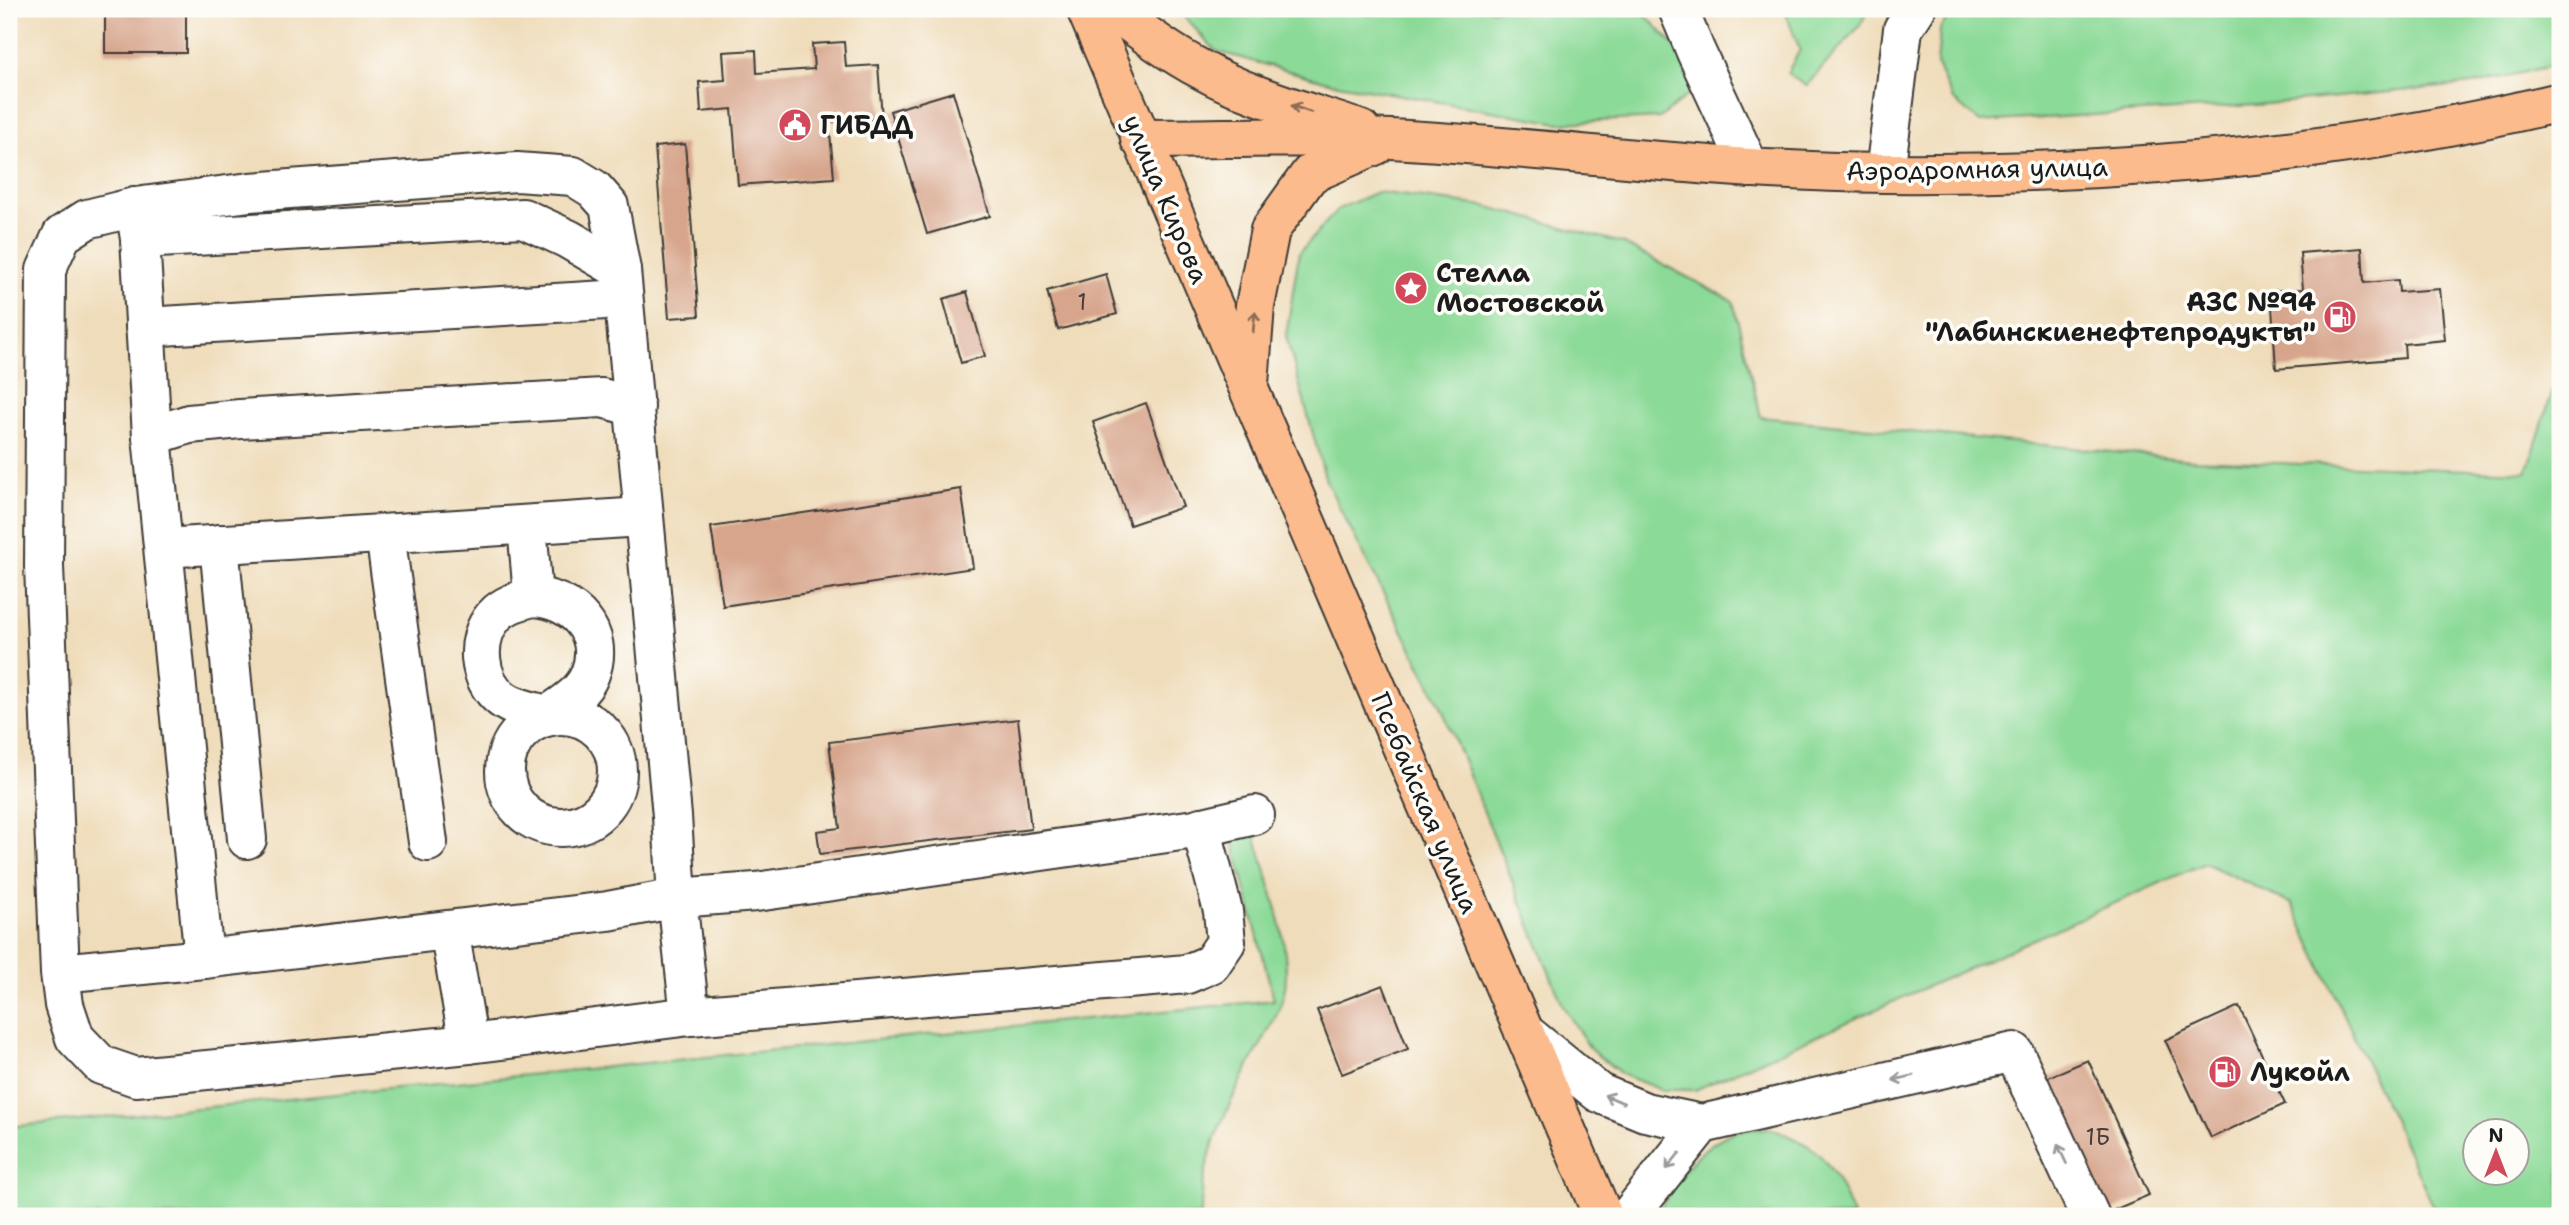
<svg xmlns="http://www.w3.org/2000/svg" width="2569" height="1225" viewBox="0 0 2569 1225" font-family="'Shantell Sans',sans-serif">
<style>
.green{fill:#8cda98;stroke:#547b5a;stroke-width:2;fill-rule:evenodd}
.building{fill:#d7a58c}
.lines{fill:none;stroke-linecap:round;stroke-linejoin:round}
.minor-casing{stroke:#3c3934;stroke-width:42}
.major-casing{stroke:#3c3934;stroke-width:42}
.minor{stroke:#fff;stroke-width:38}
.major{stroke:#fbbb8d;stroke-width:38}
.oneway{stroke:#8c6c54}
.oneway2{stroke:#999}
.labels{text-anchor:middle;stroke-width:7;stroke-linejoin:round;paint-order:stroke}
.number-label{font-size:23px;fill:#4b3e38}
.poi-label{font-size:26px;font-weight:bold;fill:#1c1c1c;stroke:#fdfcf7;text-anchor:start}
.street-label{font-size:26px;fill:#1c1c1c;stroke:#fdfcf7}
</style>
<rect width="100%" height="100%" fill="#fdfcf7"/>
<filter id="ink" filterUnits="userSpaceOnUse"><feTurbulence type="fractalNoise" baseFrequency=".0143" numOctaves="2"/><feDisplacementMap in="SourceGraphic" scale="14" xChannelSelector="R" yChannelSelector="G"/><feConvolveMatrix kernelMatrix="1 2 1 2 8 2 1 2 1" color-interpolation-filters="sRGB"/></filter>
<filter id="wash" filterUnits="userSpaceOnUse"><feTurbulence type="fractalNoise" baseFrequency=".00686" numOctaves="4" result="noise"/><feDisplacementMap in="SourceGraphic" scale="28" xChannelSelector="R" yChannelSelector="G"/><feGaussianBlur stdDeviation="1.57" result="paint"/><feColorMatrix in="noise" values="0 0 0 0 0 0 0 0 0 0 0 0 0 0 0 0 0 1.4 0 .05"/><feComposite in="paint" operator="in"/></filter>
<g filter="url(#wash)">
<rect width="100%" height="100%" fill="#efdcba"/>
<g class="green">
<path d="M 1177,9 L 1349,9 L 1367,15 L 1428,9 L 1640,9 L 1685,57 L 1691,92 L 1660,118 L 1559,123 L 1332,83 L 1216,51 Z"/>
<path d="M 1784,9 L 1869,9 L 1859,27 L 1806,86 L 1787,73 L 1800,50 Z"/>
<path d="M 1954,9 L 2560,9 L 2560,64 L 2472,84 L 2256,105 L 1980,122 L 1952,99 L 1937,65 L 1940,29 Z"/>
<path d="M 1377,192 L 1485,206 L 1622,243 L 1733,301 L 1761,417 L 2193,460 L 2527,472 L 2560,368 L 2560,1216 L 2438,1216 L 2292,904 L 2205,863 L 1695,1090 L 1662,1090 L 1623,1075 L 1591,1050 L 1563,1006 L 1441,706 L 1326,481 L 1286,336 L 1299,253 L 1338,209 ZM 2516,1130 L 2516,1172 L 2474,1172 L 2474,1130 Z"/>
<path d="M 1230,829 L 1255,834 C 1267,879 1287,928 1286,976 C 1286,1006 1266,1034 1252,1060 C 1226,1110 1200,1158 1201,1216 L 9,1216 L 9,1127 L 1274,1000 Z"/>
<path d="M 1769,1128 C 1824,1147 1832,1164 1853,1216 L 1657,1216 C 1674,1180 1703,1137 1746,1129 C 1753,1128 1761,1129 1769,1128 Z"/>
</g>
<g id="blocks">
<g class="building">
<rect x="105" y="9" width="81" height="44"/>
<path d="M 844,42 L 846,67 L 878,65 L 882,118 L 829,122 L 834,178 L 738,185 L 732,109 L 701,112 L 699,82 L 725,80 L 723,52 L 756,50 L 757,73 L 814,69 L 812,44 Z"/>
<path d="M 953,92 L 990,216 L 927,234 L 890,111 Z"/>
<path d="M 685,144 L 699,316 L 669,318 L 655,147 Z"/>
<path d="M 2362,248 L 2364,283 L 2398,280 L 2399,292 L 2440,289 L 2445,340 L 2404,344 L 2405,358 L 2276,369 L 2271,291 L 2303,289 L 2300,253 Z"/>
<path d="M 1106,274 L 1117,314 L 1058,330 L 1047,291 Z"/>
<path d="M 967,292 L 985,356 L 961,363 L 943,299 Z"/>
<path d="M 1146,403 L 1183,507 L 1130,525 L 1093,422 Z"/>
<path d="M 961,489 L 973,568 L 723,606 L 711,527 Z"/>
<path d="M 1018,719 L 1031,829 L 820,854 L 817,831 L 840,828 L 829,742 Z"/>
<path d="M 1383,985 L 1408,1049 L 1342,1074 L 1317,1010 Z"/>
<path d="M 2239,1006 L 2285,1104 L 2211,1138 L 2165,1040 Z"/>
<path d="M 2088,1060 L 2149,1195 L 2107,1213 L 2046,1078 Z"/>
</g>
</g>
</g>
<g filter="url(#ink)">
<use href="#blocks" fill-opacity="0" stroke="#3c3934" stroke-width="2"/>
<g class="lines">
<defs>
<g id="minor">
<path d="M 1678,9 L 1696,52 L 1750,168"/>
<path d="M 1885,173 L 1903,29 L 1916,9"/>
<path d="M 135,207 L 140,239 L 152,436 L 204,959"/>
<path d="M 140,239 L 523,218 L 568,239 L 621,270"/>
<path d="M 145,327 L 623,299"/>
<path d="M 152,436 L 189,424 L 240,419 L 602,398 L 635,407"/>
<path d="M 527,525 L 533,597"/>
<path d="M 385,534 L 428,842"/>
<path d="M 219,544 L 247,839"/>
<path d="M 164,548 L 642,517"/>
<path d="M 533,597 C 573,599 606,632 590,674 C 583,693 564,704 548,715 C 533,711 515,709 502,699 C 477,680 474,639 494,616 C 505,604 518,601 533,597 Z"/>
<circle cx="561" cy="771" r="56"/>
<path d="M 449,930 L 469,1044"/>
<path d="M 60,973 L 64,1005 L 75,1038 L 101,1065 L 136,1077 L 469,1044 L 690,1016 L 677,898 L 672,816 L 621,270 L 609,206 L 594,189 L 573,176 L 517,172 L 250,192 L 135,207 L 87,219 L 62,235 L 46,270 L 44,566 L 60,973 L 204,959 L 608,911 L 677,898 L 756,892 L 1195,829 L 1255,815"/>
<path d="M 690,1016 L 1187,974 L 1211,964 L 1226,942 L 1223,911 L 1201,827"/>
<path d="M 1524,1032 L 1599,1093 L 1645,1112 L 1702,1124"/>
<path d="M 1629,1216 L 1702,1124 L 2014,1052 L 2090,1216"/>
</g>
<g id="major">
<path d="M 1086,9 L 1603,1216"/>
<path d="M 1113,9 C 1141,32 1170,53 1202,70 C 1250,97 1309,112 1361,130"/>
<path d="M 1140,139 C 1223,139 1308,135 1391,139 C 1556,148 1719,172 1884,173 C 2111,175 2340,155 2560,102"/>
<path d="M 1249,384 L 1255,306 L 1270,230 L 1310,174 L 1376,145"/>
</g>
</defs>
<use href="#minor" class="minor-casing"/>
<use href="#major" class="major-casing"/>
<use href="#minor" class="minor"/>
<use href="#major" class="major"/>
</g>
<defs><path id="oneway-shaft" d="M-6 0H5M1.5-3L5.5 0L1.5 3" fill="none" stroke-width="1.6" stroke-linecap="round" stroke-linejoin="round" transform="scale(1.75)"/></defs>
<g class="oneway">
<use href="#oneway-shaft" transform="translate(1301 109) rotate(-161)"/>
<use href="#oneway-shaft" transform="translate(1254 322) rotate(-85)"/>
</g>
<g class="oneway2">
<use href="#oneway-shaft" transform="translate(1903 1078) rotate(167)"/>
<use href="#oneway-shaft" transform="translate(1614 1099) rotate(-157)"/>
<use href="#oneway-shaft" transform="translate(2062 1154) rotate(-115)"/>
<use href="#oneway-shaft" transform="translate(1673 1161) rotate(129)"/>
</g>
</g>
<defs>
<symbol id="civic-disc" viewBox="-11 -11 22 22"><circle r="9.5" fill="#d1495b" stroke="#fdfcf7"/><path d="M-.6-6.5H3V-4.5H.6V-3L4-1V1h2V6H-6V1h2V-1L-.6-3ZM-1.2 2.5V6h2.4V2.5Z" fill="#fff"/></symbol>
<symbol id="sight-disc" viewBox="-11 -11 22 22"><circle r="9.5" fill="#d1495b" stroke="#fdfcf7"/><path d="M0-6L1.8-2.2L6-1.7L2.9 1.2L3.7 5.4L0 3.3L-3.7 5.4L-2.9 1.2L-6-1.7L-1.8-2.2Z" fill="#fff"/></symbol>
<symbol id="fuel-disc" viewBox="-11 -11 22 22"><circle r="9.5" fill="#d1495b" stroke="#fdfcf7"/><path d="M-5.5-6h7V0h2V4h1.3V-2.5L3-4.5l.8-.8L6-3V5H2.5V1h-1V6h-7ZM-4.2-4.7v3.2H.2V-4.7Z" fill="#fff"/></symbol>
</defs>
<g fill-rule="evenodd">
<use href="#civic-disc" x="776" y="106" width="38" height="38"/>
<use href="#sight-disc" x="1392" y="269" width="38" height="38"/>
<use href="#fuel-disc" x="2321" y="298" width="38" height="38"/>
<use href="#fuel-disc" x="2206" y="1053" width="38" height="38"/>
</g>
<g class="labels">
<g class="number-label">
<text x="1082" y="310">1</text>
<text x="2098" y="1145">1Б</text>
</g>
<g class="poi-label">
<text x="820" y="134">ГИБДД</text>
<text x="1436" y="282">Стелла<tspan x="1436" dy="30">Мостовской</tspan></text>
<text x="2316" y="311" text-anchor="end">АЗС №94<tspan x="2316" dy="30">"Лабинскиенефтепродукты"</tspan></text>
<text x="2250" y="1081">Лукойл</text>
</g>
<g class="street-label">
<text transform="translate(1977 169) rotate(-1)" y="9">Аэродромная улица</text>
<text transform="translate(1166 199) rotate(67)" y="9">улица Кирова</text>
<text transform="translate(1425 803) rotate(67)" y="9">Псебайская улица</text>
</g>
</g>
<rect width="2569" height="1225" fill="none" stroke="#fdfcf7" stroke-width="35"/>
<g transform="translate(2496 1152)"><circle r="33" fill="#fdfcf7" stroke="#a3a29f" stroke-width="2"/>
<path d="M0-5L12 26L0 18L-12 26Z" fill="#d1495b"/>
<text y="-10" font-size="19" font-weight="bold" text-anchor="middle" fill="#1c1c1c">N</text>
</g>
</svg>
